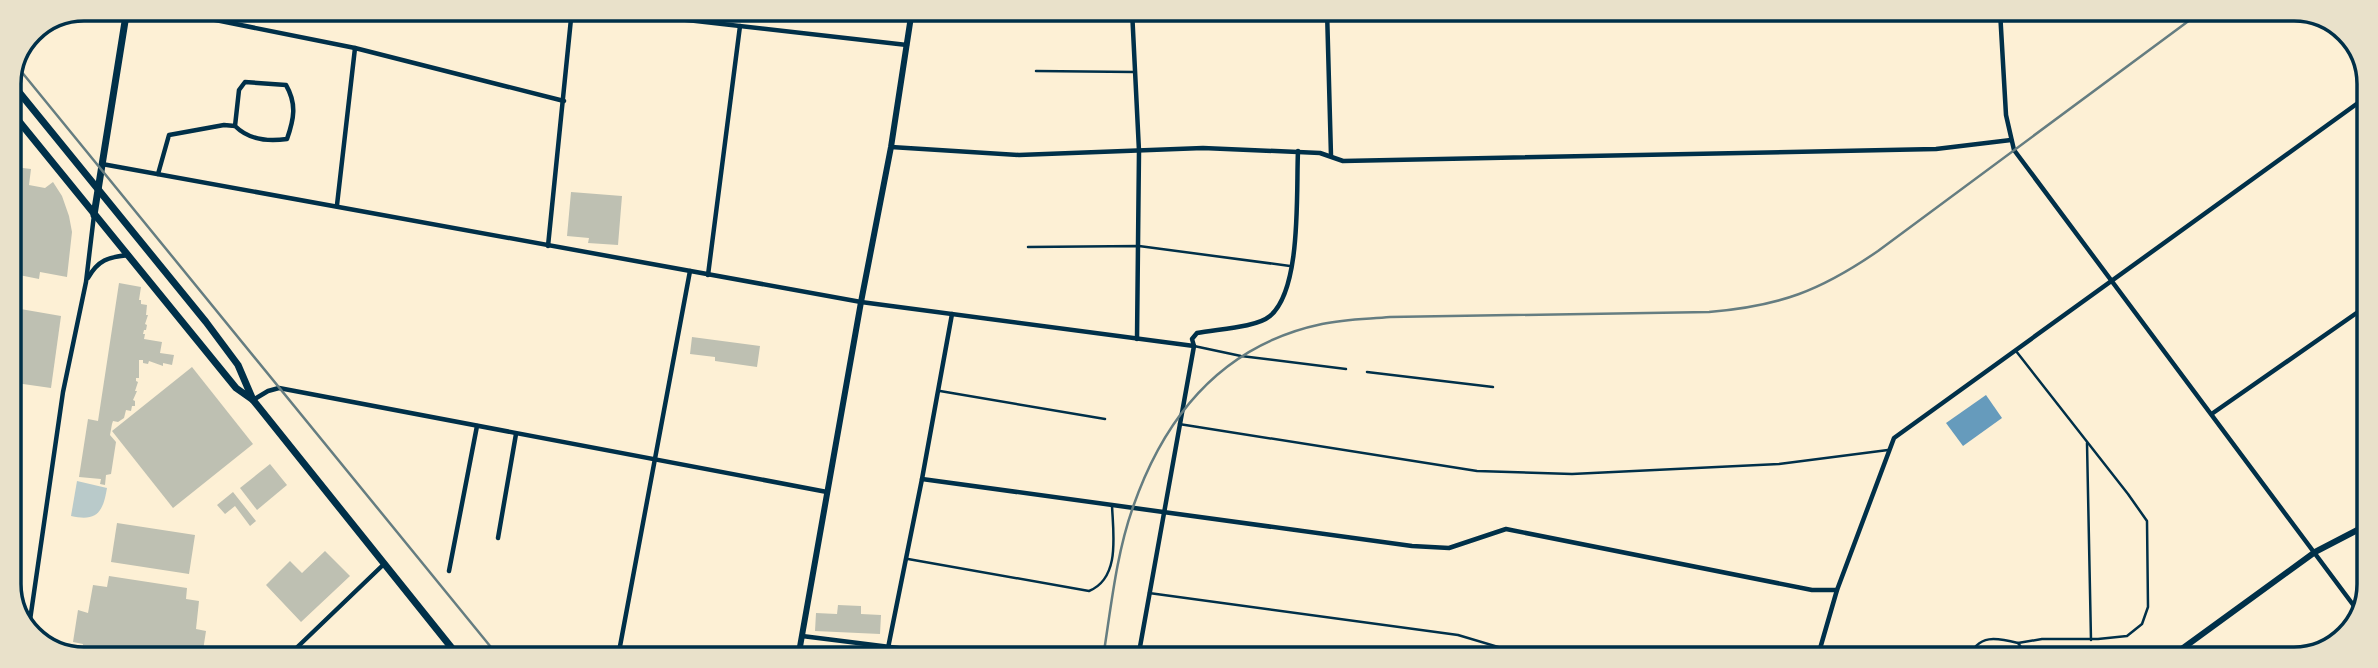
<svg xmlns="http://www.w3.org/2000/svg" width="2378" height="668" viewBox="0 0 2378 668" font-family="'Roboto Serif',serif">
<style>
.green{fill:#b9caca}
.water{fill:#669bbc}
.building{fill:#bec0b2}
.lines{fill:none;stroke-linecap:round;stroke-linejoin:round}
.service{stroke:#003049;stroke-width:2.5}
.minor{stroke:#003049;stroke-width:4.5}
.tertiary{stroke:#003049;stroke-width:6}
.secondary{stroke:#003049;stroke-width:7}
.rail{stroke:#657d81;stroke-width:2.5}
.rim{fill:none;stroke:#003049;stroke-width:3.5}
</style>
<rect width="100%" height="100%" fill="#fdf0d5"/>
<path class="green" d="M 77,481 L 107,488 C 103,512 97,522 71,516 Z"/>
<path class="water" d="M 1986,395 L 2002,418 L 1963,446 L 1946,423 Z"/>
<g class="building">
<path d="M 9,161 L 16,162 L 15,167 L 31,169 L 29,185 L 45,188 L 53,182 L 62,196 L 69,216 L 72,232 L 67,277 L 40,272 L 39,279 L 9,273 Z"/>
<path d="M 571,192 L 622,196 L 618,245 L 588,243 L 589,238 L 567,236 Z"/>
<path d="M 119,283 L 141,287 L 139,300 L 141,300 L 141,304 L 147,305 L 146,315 L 148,315 L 145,324 L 147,325 L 146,330 L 144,330 L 143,334 L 145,334 L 144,339 L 162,342 L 160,353 L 174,355 L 172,365 L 163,363 L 163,366 L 149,361 L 148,364 L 143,363 L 143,360 L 139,360 L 139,378 L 136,378 L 136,381 L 138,382 L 135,391 L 137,391 L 133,400 L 135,401 L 135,406 L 132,406 L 131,411 L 126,410 L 124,418 L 118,422 L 113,421 L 112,424 L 110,435 L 116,442 L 111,474 L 106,475 L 105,485 L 100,484 L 101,479 L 79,477 L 88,419 L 98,421 Z"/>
<path d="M 9,307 L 61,316 L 51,388 L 9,382 Z"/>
<path d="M 692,337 L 760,346 L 757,367 L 715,361 L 715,357 L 690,354 Z"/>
<path d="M 192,367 L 253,444 L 173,508 L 112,431 Z"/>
<path d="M 270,464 L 287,485 L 257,510 L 240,488 Z"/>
<path d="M 233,492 L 256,521 L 250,526 L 235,506 L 225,514 L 217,505 Z"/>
<path d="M 117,523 L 195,535 L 189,574 L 111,562 Z"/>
<path d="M 325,551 L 350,576 L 301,622 L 266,585 L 290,561 L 302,573 Z"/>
<path d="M 109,576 L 187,588 L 186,599 L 199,601 L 196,629 L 206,631 L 202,657 L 81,657 L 83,644 L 73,642 L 78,610 L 88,613 L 93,585 L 107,587 Z"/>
<path d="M 838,605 L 861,606 L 861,614 L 881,615 L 880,634 L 815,631 L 816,613 L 837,614 Z"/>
</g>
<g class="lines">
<g class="service">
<path d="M 1036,71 L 1134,72"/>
<path d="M 1028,247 L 1139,246 L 1290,266"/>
<path d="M 1194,346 L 1241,356 L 1346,369"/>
<path d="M 2016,351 L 2128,494 L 2147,521 L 2148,607 L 2142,624 L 2127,636 L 2098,639 L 2042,639 L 2018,643"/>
<path d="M 1367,372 L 1493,387"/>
<path d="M 940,391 L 1105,419"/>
<path d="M 1179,424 L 1477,471 L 1572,474 L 1779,464 L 1888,450"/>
<path d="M 2087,443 L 2091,640"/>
<path d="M 908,559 L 1089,591 C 1121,578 1113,533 1112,505"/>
<path d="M 1149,593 L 1458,635 L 1535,658"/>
<path d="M 1969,659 C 1977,633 1998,638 2018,643 L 2030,659"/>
</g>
<g class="minor">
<path d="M 161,9 L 355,48 L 564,101"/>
<path d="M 590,9 L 907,45"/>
<path d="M 1132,10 L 1139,151 L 1137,339"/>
<path d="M 1327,10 L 1331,156"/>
<path d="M 2000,11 L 2006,115 L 2014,150 L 2360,614"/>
<path d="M 891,147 L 1019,155 L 1203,148 L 1320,153 L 1343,161 L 1936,149 L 2011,140"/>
<path d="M 102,164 L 861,302 L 1194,346"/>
<path d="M 158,174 L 169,135 L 224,125 L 235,126 C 249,140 267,142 287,139 C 294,119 297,104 286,85 L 245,82 L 239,90 L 235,126"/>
<path d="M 337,205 L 355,48"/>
<path d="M 548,246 L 572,9"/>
<path d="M 708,275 L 740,26"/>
<path d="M 88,278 C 98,260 108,257 129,255"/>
<path d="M 253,400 L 268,391 L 279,388 L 827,492"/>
<path d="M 2213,413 L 2368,305"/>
<path d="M 922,479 L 1412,546 L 1449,548 L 1506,529 L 1812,590 L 1837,590"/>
<path d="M 498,538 L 516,434"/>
<path d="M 449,571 L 477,426"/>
<path d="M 28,634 L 63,392 L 86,282 L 94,215"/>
<path d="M 802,636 L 978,658"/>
<path d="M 2187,646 L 2195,659"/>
<path d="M 287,657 L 384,564"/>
<path d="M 618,657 L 690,271"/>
<path d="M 886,658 L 922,479 L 952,314"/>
<path d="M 1138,658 L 1194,346 L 1192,339 L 1197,333 C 1215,329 1256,328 1270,316 C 1302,289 1296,192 1298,151"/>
<path d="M 1817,659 L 1837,590 L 1894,438 L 2369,95"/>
</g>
<g class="tertiary">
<path d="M 798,658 L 861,302 L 891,147 L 912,10"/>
<path d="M 2168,659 L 2315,552 L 2367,525"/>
</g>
<g class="secondary">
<path d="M 10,81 L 206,322 L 238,365 L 253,400 L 459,657"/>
<path d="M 9,109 L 236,388 L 253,400"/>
<path d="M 94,215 L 127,9"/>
</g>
<g class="rail">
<path d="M 16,65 L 499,657"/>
<path d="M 1103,658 C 1111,608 1116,555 1133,507 C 1165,415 1222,345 1322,324 C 1344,319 1368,319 1390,317 L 1709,312 C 1780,306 1820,291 1878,251 L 2202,11"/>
</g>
</g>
<path d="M0 0H2378V668H0ZM84 21H2294A63 63 0 0 1 2357 84V584A63 63 0 0 1 2294 647H84A63 63 0 0 1 21 584V84A63 63 0 0 1 84 21Z" fill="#e9e1ca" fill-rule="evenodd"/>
<path class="rim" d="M84 21H2294A63 63 0 0 1 2357 84V584A63 63 0 0 1 2294 647H84A63 63 0 0 1 21 584V84A63 63 0 0 1 84 21Z"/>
</svg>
